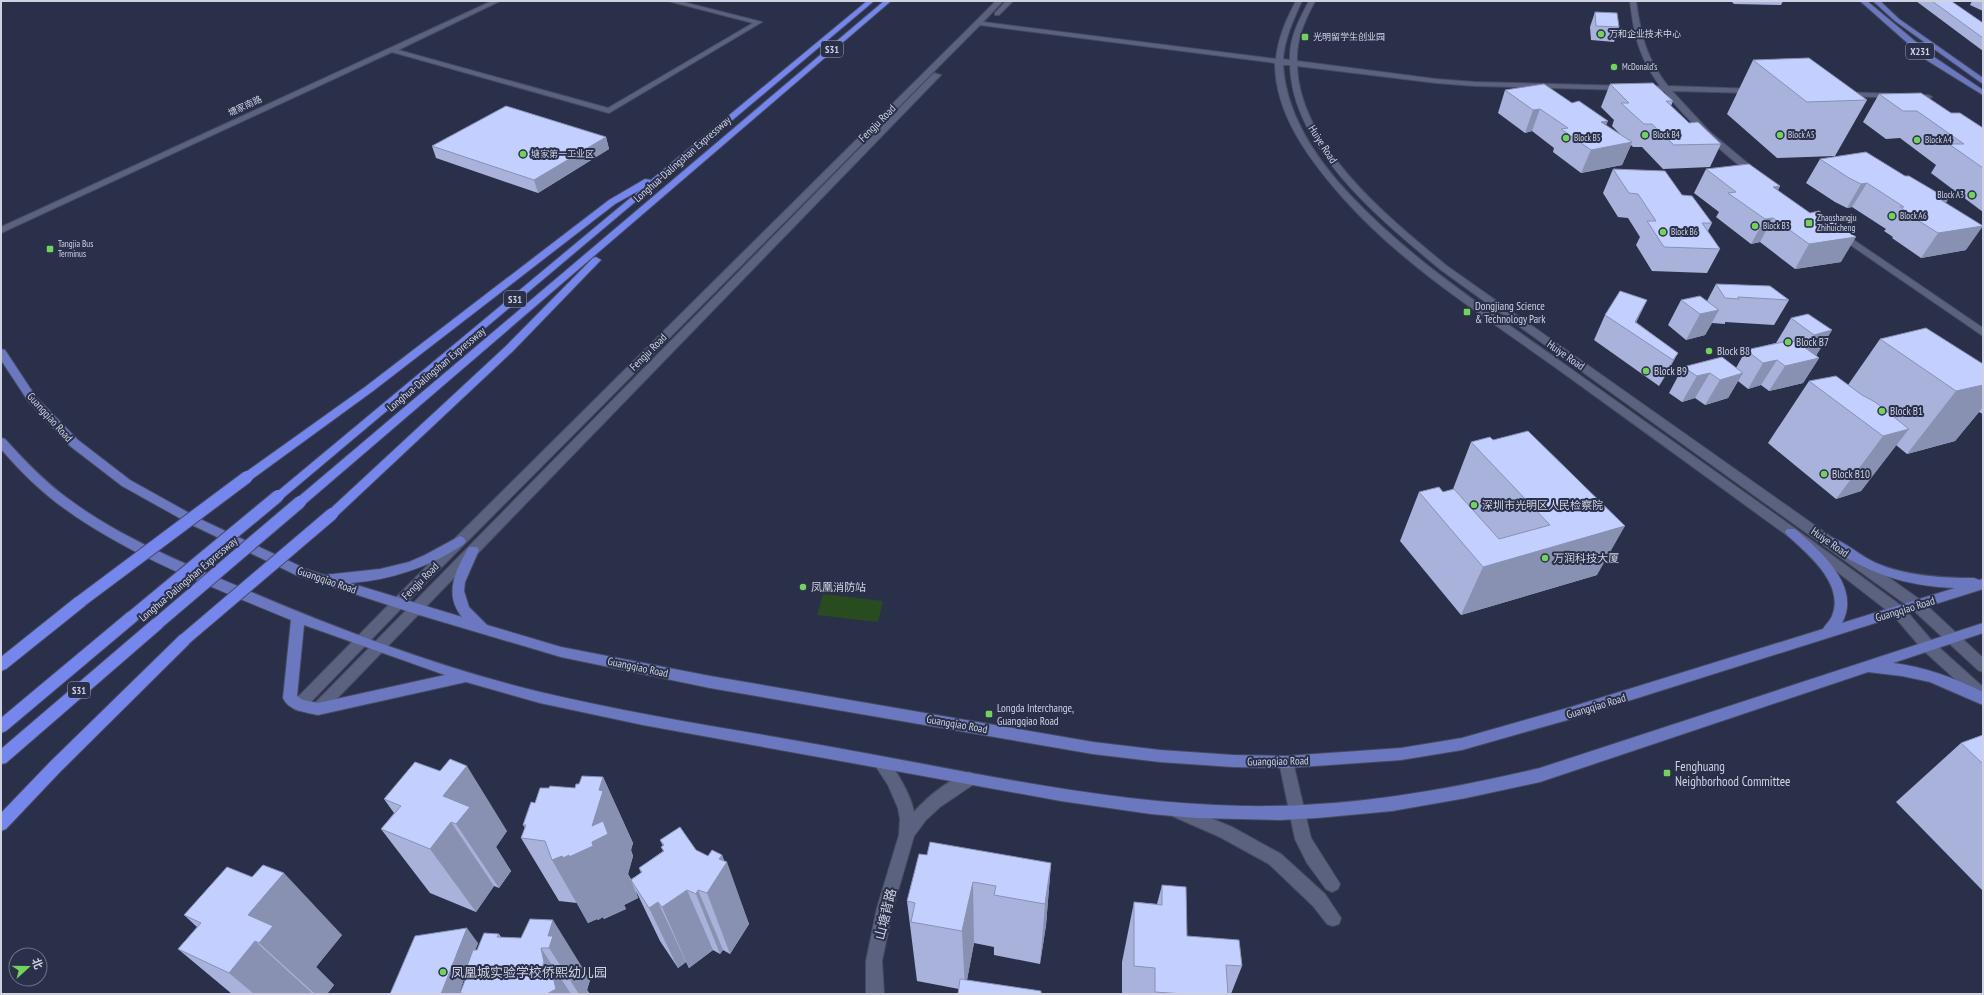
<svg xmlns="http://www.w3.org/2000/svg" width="1984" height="995" viewBox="0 0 1984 995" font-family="'PT Sans Narrow','Noto Sans SC',sans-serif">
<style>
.green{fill:#284b1f}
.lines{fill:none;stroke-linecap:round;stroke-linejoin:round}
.minor-casing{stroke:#474b61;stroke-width:2}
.major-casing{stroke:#474b61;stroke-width:2}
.highway-casing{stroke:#474b61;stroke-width:2}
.minor{fill:#5b627f;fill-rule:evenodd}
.major{fill:#6b78c0;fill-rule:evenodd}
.highway{fill:#7586ec;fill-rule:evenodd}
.highway-bridge-casing{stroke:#474b61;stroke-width:14;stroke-linecap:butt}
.highway-bridge{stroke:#7586ec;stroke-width:12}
.wall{fill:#a8b2db}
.shaded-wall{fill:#8891b2}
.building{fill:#c3cfff;stroke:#8891b2}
.poi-dot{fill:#73d25c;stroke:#2a304a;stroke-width:1.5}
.labels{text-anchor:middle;stroke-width:4;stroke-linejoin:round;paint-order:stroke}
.far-poi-label{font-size:9px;fill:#ced2e3;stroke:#2a304a;text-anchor:start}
.far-street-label{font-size:9px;fill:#ced2e3;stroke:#2a304a}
.shield{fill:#2a304a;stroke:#9da1b5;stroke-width:1}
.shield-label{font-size:10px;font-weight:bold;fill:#ced2e3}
.street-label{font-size:11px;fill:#ced2e3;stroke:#2a304a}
.poi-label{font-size:11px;fill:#ced2e3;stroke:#2a304a;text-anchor:start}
.near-poi-label{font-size:13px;fill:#ced2e3;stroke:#2a304a;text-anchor:start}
.near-street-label{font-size:13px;fill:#ced2e3;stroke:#2a304a}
</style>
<rect width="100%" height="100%" fill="#2a304a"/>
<path class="green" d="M 823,594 L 883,601 L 878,622 L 817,615 Z"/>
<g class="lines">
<defs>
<g id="minor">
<path d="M 492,1 L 500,1 L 398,50 L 608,108 L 753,23 L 668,1 L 679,1 L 762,22 L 609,113 L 392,52 L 1,233 L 1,227 Z"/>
<path d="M 996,1 L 1003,1 L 983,22 L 1276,59 C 1278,38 1286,20 1296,1 L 1302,1 C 1293,20 1285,38 1283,59 L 1290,60 C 1289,38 1299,20 1309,1 L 1315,1 C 1305,20 1296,39 1297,61 L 1436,79 L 1475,82 L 1628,86 L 1629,88 L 1625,90 L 1475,86 L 1436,83 L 1297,66 C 1300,147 1389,218 1447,266 L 1922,601 L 1983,658 L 1983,672 L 1978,670 L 1912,609 L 1441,270 C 1381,220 1292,148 1290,65 L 1283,65 C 1286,116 1317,160 1351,196 C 1414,263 1493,313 1567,366 C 1679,446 1792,525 1903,607 L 1933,642 L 1983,687 L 1983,702 L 1978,700 L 1923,650 L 1893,615 L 1840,574 C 1744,504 1649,435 1552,365 C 1481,314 1403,265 1344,199 C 1311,162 1275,115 1275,63 L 980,25 L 423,586 L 304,709 L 299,711 L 294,709 L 292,705 L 294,701 L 413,580 Z"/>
<path d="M 1006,1 L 1013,1 L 999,15 L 995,15 L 995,13 Z"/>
<path d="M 1630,1 L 1636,1 C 1641,36 1646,58 1668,86 L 1756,89 L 1756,93 L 1753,93 L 1672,91 L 1709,131 L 1758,172 L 1758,176 L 1752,176 C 1720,150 1689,123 1664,91 L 1640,90 L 1639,88 L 1643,86 L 1660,86 C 1639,57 1634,36 1630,1 Z"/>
<path d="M 934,73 L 941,75 L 323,713 L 318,715 L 313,713 L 311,709 L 313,705 Z"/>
<path d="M 1840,92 L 1928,95 L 1932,97 L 1928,99 L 1843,96 L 1839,94 Z"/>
<path d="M 1839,230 L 1983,328 L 1983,336 L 1836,235 L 1834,233 Z"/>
<path d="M 880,756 C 893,760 912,798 914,812 C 929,795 949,780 969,772 L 974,774 L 977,779 L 974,784 L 940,807 L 926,820 L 914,836 L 893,908 L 882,961 L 884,994 L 866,994 L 866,961 L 877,908 L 899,835 L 900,819 L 898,808 L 888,785 L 873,762 L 875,757 Z"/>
<path d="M 1286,756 L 1291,757 L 1293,762 L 1311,838 L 1340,884 L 1338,889 L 1332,892 L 1326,889 L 1307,863 L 1295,839 L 1279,762 L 1281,757 Z"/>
<path d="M 1177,804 L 1232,827 L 1281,854 L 1325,894 L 1341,918 L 1339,924 L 1333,926 L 1327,924 L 1313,906 L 1269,864 L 1220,837 L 1172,816 L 1169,811 L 1172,806 Z"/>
</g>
<g id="major">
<path d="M 1860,1 L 1867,1 L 1934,57 L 1983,90 L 1983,95 L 1928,61 Z"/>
<path d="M 1873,1 L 1880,1 L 1899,19 L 1983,78 L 1983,84 L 1895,21 Z"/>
<path d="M 1,349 L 5,350 L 36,397 L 78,440 L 130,480 L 200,519 L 306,569 L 324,575 L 380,569 L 409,562 L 425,555 L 460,536 L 464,538 L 466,541 L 464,544 C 429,567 392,580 350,583 L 462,617 C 443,594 456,569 469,547 L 477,547 L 479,550 L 465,582 L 464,591 L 469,607 L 487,625 L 561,647 L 710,676 L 1093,742 L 1160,750 L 1233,755 L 1286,756 L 1401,748 L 1462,738 L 1571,707 L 1823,629 C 1825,625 1830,621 1832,616 C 1845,584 1808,554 1787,535 L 1785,532 L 1787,529 L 1795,529 C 1820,551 1862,586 1842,623 L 1955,588 C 1904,586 1868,573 1826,545 L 1824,542 L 1826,539 L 1830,537 C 1846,542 1860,556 1876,563 C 1906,576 1942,578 1974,578 L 1979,580 L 1983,579 L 1983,589 L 1571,719 L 1462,750 L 1401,760 L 1286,768 L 1233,767 L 1160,762 L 1093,754 L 710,688 L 561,657 L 416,614 L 296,575 L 192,525 L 122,486 L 70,446 L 28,401 L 1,360 Z"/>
<path d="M 1,438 L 5,439 C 25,461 46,483 70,500 C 120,537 179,561 235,585 C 332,627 437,667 540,692 C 645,717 753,732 859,752 C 986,775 1114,804 1243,806 C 1344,808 1443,791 1540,768 L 1983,623 L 1983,633 L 1893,663 C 1925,667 1955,678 1983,692 L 1983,705 L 1930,682 L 1902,676 L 1868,672 L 1540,782 L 1466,798 L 1392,811 L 1317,818 L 1280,820 L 1196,818 L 1151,814 L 1061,801 L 643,725 L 540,703 L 466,682 L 318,715 C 305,712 289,711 283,698 L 291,620 C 215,588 133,558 65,509 C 41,492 20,471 1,449 ZM 304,625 L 445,675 L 318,703 L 303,700 L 297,696 Z"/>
</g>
<g id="highway">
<path d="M 867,1 L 874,1 L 282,499 L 274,499 L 272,496 L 640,190 L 615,204 L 373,391 L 251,480 L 243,480 L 241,477 L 243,474 L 365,387 L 609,200 L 645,179 L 651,180 Z"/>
<path d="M 884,1 L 891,1 L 304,505 L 296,505 L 294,502 L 296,499 Z"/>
<path d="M 596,257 L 601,260 L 599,262 L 513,351 L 336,517 L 328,517 L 326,514 L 328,511 L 505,347 L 593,258 Z"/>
<path d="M 81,596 L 86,597 L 88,601 L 86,605 L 6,669 L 1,671 L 1,657 L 76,597 Z"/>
<path d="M 133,611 L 138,612 L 140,616 L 138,620 L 6,731 L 1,733 L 1,718 L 128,612 Z"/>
<path d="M 158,618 L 163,619 L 165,623 L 163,627 L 6,763 L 1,764 L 1,749 L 153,619 Z"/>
<path d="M 185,634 L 190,635 L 192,639 L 190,643 L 60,772 L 6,829 L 1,831 L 1,813 L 50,762 L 180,635 Z"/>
</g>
</defs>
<use href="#minor" class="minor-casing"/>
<use href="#major" class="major-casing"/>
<use href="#highway" class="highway-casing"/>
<use href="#minor" class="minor"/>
<use href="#major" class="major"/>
<use href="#highway" class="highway"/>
<defs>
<g id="highway-bridge">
<path d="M 81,601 L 247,477"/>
<path d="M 133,616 L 278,496"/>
<path d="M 158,623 L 300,502"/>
<path d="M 185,639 L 332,514"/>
</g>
</defs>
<use href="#highway-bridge" class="highway-bridge-casing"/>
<use href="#highway-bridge" class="highway-bridge"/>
</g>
<g class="wall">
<path d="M 1731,1 L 1783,1 L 1781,5 L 1734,4 Z"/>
<path d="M 1916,1 L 1951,1 L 1983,23 L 1983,51 Z"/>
<path d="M 1972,1 L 1983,1 L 1983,11 L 1970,5 Z"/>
<path d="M 1595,12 L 1619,27 L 1614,42 L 1591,40 L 1590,27 Z"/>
<path d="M 1753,60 L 1867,100 L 1835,156 L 1777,158 L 1727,114 Z"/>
<path d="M 1610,84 L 1673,101 L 1671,106 L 1689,123 L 1721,144 L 1710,167 L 1663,169 L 1642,147 L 1633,147 L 1631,145 L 1622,165 L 1581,173 L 1553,152 L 1554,148 L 1532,131 L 1525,133 L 1498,113 L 1505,90 L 1606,125 L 1621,135 L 1612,126 L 1614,120 L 1601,107 Z"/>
<path d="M 1879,94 L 1951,113 L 1983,128 L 1983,212 L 1931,173 L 1936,165 L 1900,138 L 1886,139 L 1863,122 Z"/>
<path d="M 606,137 L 609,149 L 538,193 L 436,158 L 432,146 Z"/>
<path d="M 1820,159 L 1905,176 L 1948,199 L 1946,203 L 1966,250 L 1921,258 L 1892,238 L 1893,237 L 1884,231 L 1886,229 L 1852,207 L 1847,208 L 1835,202 L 1806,183 Z"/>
<path d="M 1613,169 L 1682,195 L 1712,223 L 1708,231 L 1720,249 L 1707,273 L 1652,271 L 1636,245 L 1640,237 L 1628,218 L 1618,217 L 1603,193 Z"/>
<path d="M 1706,169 L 1780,186 L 1778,190 L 1841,262 L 1795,269 L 1760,242 L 1751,244 L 1716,217 L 1719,212 L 1694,193 Z"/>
<path d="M 1716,284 L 1789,300 L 1774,325 L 1725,322 L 1725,324 L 1712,323 L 1705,335 L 1686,340 L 1668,325 L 1681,300 L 1707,301 Z"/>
<path d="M 1647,300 L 1636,322 L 1678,353 L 1664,378 L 1659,386 L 1594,340 L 1605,315 Z"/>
<path d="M 1791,318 L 1832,330 L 1816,355 L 1819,358 L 1803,383 L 1769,391 L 1761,385 L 1748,389 L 1738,381 L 1728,398 L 1705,405 L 1695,398 L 1682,402 L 1669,393 L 1683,367 L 1736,368 L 1746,350 L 1776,343 Z"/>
<path d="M 1880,339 L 1983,364 L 1983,414 L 1979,412 L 1955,441 L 1907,454 L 1896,445 L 1861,491 L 1836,499 L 1768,443 L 1809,381 L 1848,385 Z"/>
<path d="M 1493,440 L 1597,575 L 1461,615 L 1400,541 L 1419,492 L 1443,492 L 1453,489 L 1471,442 Z"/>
<path d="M 1983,735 L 1983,891 L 1896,802 L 1961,743 Z"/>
<path d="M 603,777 L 633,843 L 631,850 L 633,856 L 628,874 L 631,879 L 641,873 L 639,868 L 663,851 L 661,847 L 663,846 L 660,840 L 696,850 L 708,856 L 722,855 L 749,924 L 730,954 L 723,950 L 720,954 L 713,950 L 689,968 L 686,962 L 678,968 L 660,941 L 636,891 L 638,898 L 624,905 L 626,909 L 604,919 L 603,917 L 598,920 L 597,919 L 588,923 L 577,903 L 559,901 L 521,838 L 525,828 L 523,825 L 535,803 L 549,788 L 575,788 L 579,784 Z"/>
<path d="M 384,799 L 507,831 L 496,847 L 511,871 L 499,888 L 494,886 L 476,912 L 430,893 L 381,829 L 394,813 Z"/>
<path d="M 927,855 L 1051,863 L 1046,925 L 1040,964 L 994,955 L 994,947 L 974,943 L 967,980 L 959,989 L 917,981 L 907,901 Z"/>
<path d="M 1162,885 L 1187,936 L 1242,966 L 1231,994 L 1122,994 L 1122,962 L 1134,902 L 1157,904 Z"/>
<path d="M 184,915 L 342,935 L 316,967 L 334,985 L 327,994 L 232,994 L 178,949 L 197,927 Z"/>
<path d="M 530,919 L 590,980 L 587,990 L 590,994 L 461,994 L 460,993 L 465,980 L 464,979 L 459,994 L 390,994 L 478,943 L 475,950 L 477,950 L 499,934 L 501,937 L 521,938 Z"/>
</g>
<g class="shaded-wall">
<path d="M 1540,109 L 1532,131 L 1525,133 L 1533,110 Z"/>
<path d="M 1608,121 L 1599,144 L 1601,122 Z"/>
<path d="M 606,137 L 609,149 L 538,193 L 534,180 Z"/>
<path d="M 1632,142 L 1622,165 L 1581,173 L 1591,150 Z"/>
<path d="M 1867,183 L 1852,207 L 1847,208 L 1861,184 Z"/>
<path d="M 1780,186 L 1767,210 L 1773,187 Z"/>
<path d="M 1948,199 L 1932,224 L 1941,200 Z"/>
<path d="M 1773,218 L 1760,242 L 1751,244 L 1765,219 Z"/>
<path d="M 1983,226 L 1966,250 L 1921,258 L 1938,233 Z"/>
<path d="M 1856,237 L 1841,262 L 1795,269 L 1809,244 Z"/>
<path d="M 1647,300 L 1635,325 L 1635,322 Z"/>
<path d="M 1719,310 L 1705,335 L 1686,340 L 1700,314 Z"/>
<path d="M 1832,330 L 1816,356 L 1798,360 L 1814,335 Z"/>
<path d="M 1678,353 L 1664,378 L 1659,386 L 1673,360 Z"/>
<path d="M 1819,358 L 1803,383 L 1769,391 L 1785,366 Z"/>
<path d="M 1777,360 L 1761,385 L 1748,389 L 1763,363 Z"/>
<path d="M 1710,373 L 1695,398 L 1682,402 L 1697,376 Z"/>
<path d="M 1743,373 L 1728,398 L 1705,405 L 1720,380 Z"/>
<path d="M 1983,385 L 1983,407 L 1955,441 L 1907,454 L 1956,391 Z"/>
<path d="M 1909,429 L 1861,491 L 1836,499 L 1883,436 Z"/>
<path d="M 1625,526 L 1597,575 L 1461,615 L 1483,567 Z"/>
<path d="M 467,766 L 507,831 L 496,847 L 511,871 L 499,888 L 456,824 L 443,796 Z"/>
<path d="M 603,777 L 633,843 L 631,850 L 633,856 L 628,874 L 633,884 L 631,880 L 638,898 L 624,905 L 626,909 L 604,919 L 603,917 L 598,920 L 597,919 L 588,923 L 552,860 L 592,842 L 592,826 L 599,790 Z"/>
<path d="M 451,822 L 494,886 L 476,912 L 430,849 Z"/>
<path d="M 722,855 L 725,865 L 727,862 L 749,924 L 730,954 L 707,893 L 719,859 Z"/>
<path d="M 1051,863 L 1046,925 L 1040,964 L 1045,904 Z"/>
<path d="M 284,873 L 342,935 L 316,967 L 334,985 L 327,994 L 315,994 L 259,943 L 248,915 Z"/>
<path d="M 973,882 L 974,943 L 965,990 L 962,931 Z"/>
<path d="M 687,890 L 713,950 L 689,968 L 662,907 Z"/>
<path d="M 698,890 L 723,950 L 720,954 L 696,894 Z"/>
<path d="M 658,902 L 686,962 L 678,968 L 649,908 Z"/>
<path d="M 553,920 L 590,980 L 587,990 L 590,994 L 579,994 L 549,948 L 548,936 Z"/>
<path d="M 467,928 L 478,943 L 465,978 L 463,977 L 464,979 L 459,994 L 441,994 Z"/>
<path d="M 255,941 L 313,994 L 254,994 L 229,973 Z"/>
<path d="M 541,948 L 571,994 L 547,994 L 538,979 Z"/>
</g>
<g class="building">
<path d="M 1932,1 L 1951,1 L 1983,23 L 1983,38 Z"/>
<path d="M 1595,12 L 1617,13 L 1619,27 L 1596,26 Z"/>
<path d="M 1809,58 L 1867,100 L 1807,102 L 1753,60 Z"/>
<path d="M 1653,83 L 1673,101 L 1666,101 L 1689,123 L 1698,122 L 1721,144 L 1674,145 L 1652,124 L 1644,124 L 1621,103 L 1629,103 L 1610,84 Z"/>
<path d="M 1544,84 L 1572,103 L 1579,101 L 1608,121 L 1601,122 L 1632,142 L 1591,150 L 1561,129 L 1568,128 L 1540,109 L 1533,110 L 1505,90 Z"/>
<path d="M 1921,93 L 1951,113 L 1960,113 L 1983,128 L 1983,168 L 1949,144 L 1964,144 L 1917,111 L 1903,111 L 1879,94 Z"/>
<path d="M 506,106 L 606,137 L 534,180 L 432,146 Z"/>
<path d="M 1866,152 L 1905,176 L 1909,176 L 1948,199 L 1941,200 L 1983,226 L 1938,233 L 1908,214 L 1910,214 L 1900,207 L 1904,207 L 1867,183 L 1861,184 L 1849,178 L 1820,159 Z"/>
<path d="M 1749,164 L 1780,186 L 1773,187 L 1810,213 L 1819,211 L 1856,237 L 1809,244 L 1773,218 L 1765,219 L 1728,193 L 1736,192 L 1706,169 Z"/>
<path d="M 1613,169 L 1665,171 L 1682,195 L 1692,196 L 1712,223 L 1702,223 L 1720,249 L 1664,247 L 1647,221 L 1656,221 L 1638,194 L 1629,193 Z"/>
<path d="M 1716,284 L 1770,286 L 1789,300 L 1738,297 L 1739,299 L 1725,298 Z"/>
<path d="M 1620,291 L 1647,300 L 1635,322 L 1678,353 L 1673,360 L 1605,315 Z"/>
<path d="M 1700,296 L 1719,310 L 1700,314 L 1681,300 Z"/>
<path d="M 1808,314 L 1832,330 L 1814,335 L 1791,318 Z"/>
<path d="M 1926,328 L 1983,364 L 1983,385 L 1956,391 L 1880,339 Z"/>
<path d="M 1796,341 L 1819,358 L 1785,366 L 1777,360 L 1763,363 L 1746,350 L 1783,342 L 1785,343 Z"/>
<path d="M 1722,357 L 1743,373 L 1720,380 L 1710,373 L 1697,376 L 1683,367 Z"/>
<path d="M 1836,376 L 1862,395 L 1875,402 L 1909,429 L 1883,436 L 1809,381 Z"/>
<path d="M 1528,431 L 1625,526 L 1483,567 L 1419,492 L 1439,487 L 1443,492 L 1454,489 L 1499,539 L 1550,525 L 1471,442 L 1490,437 L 1493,440 Z"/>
<path d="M 1983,735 L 1983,764 L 1961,743 Z"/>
<path d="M 450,759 L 467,766 L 443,796 L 470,807 L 456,824 L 451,822 L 430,849 L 381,829 L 401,806 L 384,799 L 415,762 L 440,771 Z"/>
<path d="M 582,776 L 603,777 L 599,790 L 603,791 L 592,826 L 603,821 L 608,834 L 592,842 L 593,846 L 569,857 L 569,855 L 563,858 L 562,856 L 552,860 L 545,841 L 521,838 L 526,825 L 523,825 L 531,802 L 535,803 L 540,788 L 549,788 L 550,786 L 575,788 L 576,784 L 579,784 Z"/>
<path d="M 680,827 L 696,850 L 708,856 L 712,850 L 722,855 L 719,859 L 727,862 L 707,893 L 698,890 L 696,894 L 687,890 L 662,907 L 658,902 L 649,908 L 631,880 L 642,872 L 639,868 L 664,851 L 661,847 L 664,845 L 660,840 Z"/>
<path d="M 930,842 L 1051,863 L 1045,904 L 994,895 L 996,886 L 973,882 L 962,931 L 911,922 L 915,903 L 907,901 L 919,854 L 927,855 Z"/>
<path d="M 263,865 L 284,873 L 248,915 L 273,926 L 259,943 L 255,941 L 229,973 L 178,949 L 201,923 L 184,915 L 227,867 L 252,877 Z"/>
<path d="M 1162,885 L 1186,887 L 1187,936 L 1239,940 L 1242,966 L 1226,965 L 1228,994 L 1184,994 L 1155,992 L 1155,968 L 1134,966 L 1134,902 L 1162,905 Z"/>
<path d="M 530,919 L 553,920 L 548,936 L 553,936 L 549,948 L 541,948 L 544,962 L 538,979 L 552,973 L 556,989 L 547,994 L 469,994 L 460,993 L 466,978 L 463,977 L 473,950 L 477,950 L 484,933 L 499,934 L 497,937 L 521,938 Z"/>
<path d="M 467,928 L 441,994 L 390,994 L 415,936 Z"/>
<path d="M 960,979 L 1041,991 L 1041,994 L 958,994 Z"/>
</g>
<g class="poi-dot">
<circle cx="1601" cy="34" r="4"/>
<rect x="1301" y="33" width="8" height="8" rx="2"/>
<circle cx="1614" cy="67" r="4"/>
<circle cx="1645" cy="135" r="4"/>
<circle cx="1780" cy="135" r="4"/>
<circle cx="1566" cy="138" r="4"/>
<circle cx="1917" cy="140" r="4"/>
<circle cx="523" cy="154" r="4"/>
<circle cx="1972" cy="195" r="4"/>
<circle cx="1892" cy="216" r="4"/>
<rect x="1805" y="219" width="8" height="8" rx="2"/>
<circle cx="1755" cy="226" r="4"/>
<circle cx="1663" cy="232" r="4"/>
<rect x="46" y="245" width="8" height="8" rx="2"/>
<rect x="1463" y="308" width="8" height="8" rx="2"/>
<circle cx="1788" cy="342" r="4"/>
<circle cx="1709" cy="351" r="4"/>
<circle cx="1646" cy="371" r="4"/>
<circle cx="1882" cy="411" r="4"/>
<circle cx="1824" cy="474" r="4"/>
<circle cx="1474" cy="505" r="4"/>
<circle cx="1545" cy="558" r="4"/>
<circle cx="803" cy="587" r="4"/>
<rect x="985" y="710" width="8" height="8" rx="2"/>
<rect x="1663" y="769" width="8" height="8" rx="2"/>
<circle cx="443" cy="972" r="4"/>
</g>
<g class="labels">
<g class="far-poi-label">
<text x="1609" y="37">万和企业技术中心</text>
<text x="1313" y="40">光明留学生创业园</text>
<text x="1622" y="70">McDonald's</text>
<text x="1653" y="138">Block B4</text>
<text x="1788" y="138">Block A5</text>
<text x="1574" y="141">Block B5</text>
<text x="1925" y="143">Block A4</text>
<text x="531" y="157">塘家第一工业区</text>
<text x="1964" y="198" text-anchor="end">Block A3</text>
<text x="1900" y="219">Block A6</text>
<text x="1817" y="221">Zhaoshangju<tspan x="1817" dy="10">Zhihuicheng</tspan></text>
<text x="1763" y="229">Block B3</text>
<text x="1671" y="235">Block B6</text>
<text x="58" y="247">Tangjia Bus<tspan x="58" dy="10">Terminus</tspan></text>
</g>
<g class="far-street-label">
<text transform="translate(245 106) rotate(-25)" y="3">塘家南路</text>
</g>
<g class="shield">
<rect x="821" y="41" width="22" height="16" rx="3"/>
<rect x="1906" y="43" width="28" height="16" rx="3"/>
<rect x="504" y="291" width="22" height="16" rx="3"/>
<rect x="68" y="682" width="22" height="16" rx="3"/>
</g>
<g class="shield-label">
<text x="832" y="53">S31</text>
<text x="1920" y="55">X231</text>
<text x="515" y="303">S31</text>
<text x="79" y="694">S31</text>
</g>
<g class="street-label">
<text transform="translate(877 123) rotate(-45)" y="4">Fengju Road</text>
<text transform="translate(1323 144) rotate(57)" y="4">Huiye Road</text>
<text transform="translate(682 159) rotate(-41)" y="4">Longhua-Dalingshan Expressway</text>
<text transform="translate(648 352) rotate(-45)" y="4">Fengju Road</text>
<text transform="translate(1566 355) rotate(35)" y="4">Huiye Road</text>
<text transform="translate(436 369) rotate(-40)" y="4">Longhua-Dalingshan Expressway</text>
<text transform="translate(50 417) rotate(48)" y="4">Guangqiao Road</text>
<text transform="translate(1830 542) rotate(35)" y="4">Huiye Road</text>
<text transform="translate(188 579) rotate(-40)" y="4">Longhua-Dalingshan Expressway</text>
<text transform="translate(327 580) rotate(19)" y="4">Guangqiao Road</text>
<text transform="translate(420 581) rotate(-45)" y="4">Fengju Road</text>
<text transform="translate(1905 609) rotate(-17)" y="4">Guangqiao Road</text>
<text transform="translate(638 667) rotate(12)" y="4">Guangqiao Road</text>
<text transform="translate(1596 706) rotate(-17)" y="4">Guangqiao Road</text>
<text transform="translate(957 724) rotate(10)" y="4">Guangqiao Road</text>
<text transform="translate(1278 761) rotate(-1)" y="4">Guangqiao Road</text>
</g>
<g class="poi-label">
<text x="1475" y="310">Dongjiang Science<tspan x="1475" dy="13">&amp; Technology Park</tspan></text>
<text x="1796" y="346">Block B7</text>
<text x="1717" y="355">Block B8</text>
<text x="1654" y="375">Block B9</text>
<text x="1890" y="415">Block B1</text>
<text x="1832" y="478">Block B10</text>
<text x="1482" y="509">深圳市光明区人民检察院</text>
<text x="1553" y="562">万润科技大厦</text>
<text x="811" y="591">凤凰消防站</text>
<text x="997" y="712">Longda Interchange,<tspan x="997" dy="13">Guangqiao Road</tspan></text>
</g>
<g class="near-poi-label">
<text x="1675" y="771">Fenghuang<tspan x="1675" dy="15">Neighborhood Committee</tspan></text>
<text x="451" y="977">凤凰城实验学校侨熙幼儿园</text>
</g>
<g class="near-street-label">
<text transform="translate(885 914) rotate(-76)" y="5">山塘背路</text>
</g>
</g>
<rect width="1984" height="995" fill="none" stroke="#ced2e3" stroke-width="4"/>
<g transform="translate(28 967) rotate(69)"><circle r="19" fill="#2a304a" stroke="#6c7187"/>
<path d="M0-3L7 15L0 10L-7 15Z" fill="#73d25c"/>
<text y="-6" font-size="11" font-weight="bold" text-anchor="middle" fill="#ced2e3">北</text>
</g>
</svg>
